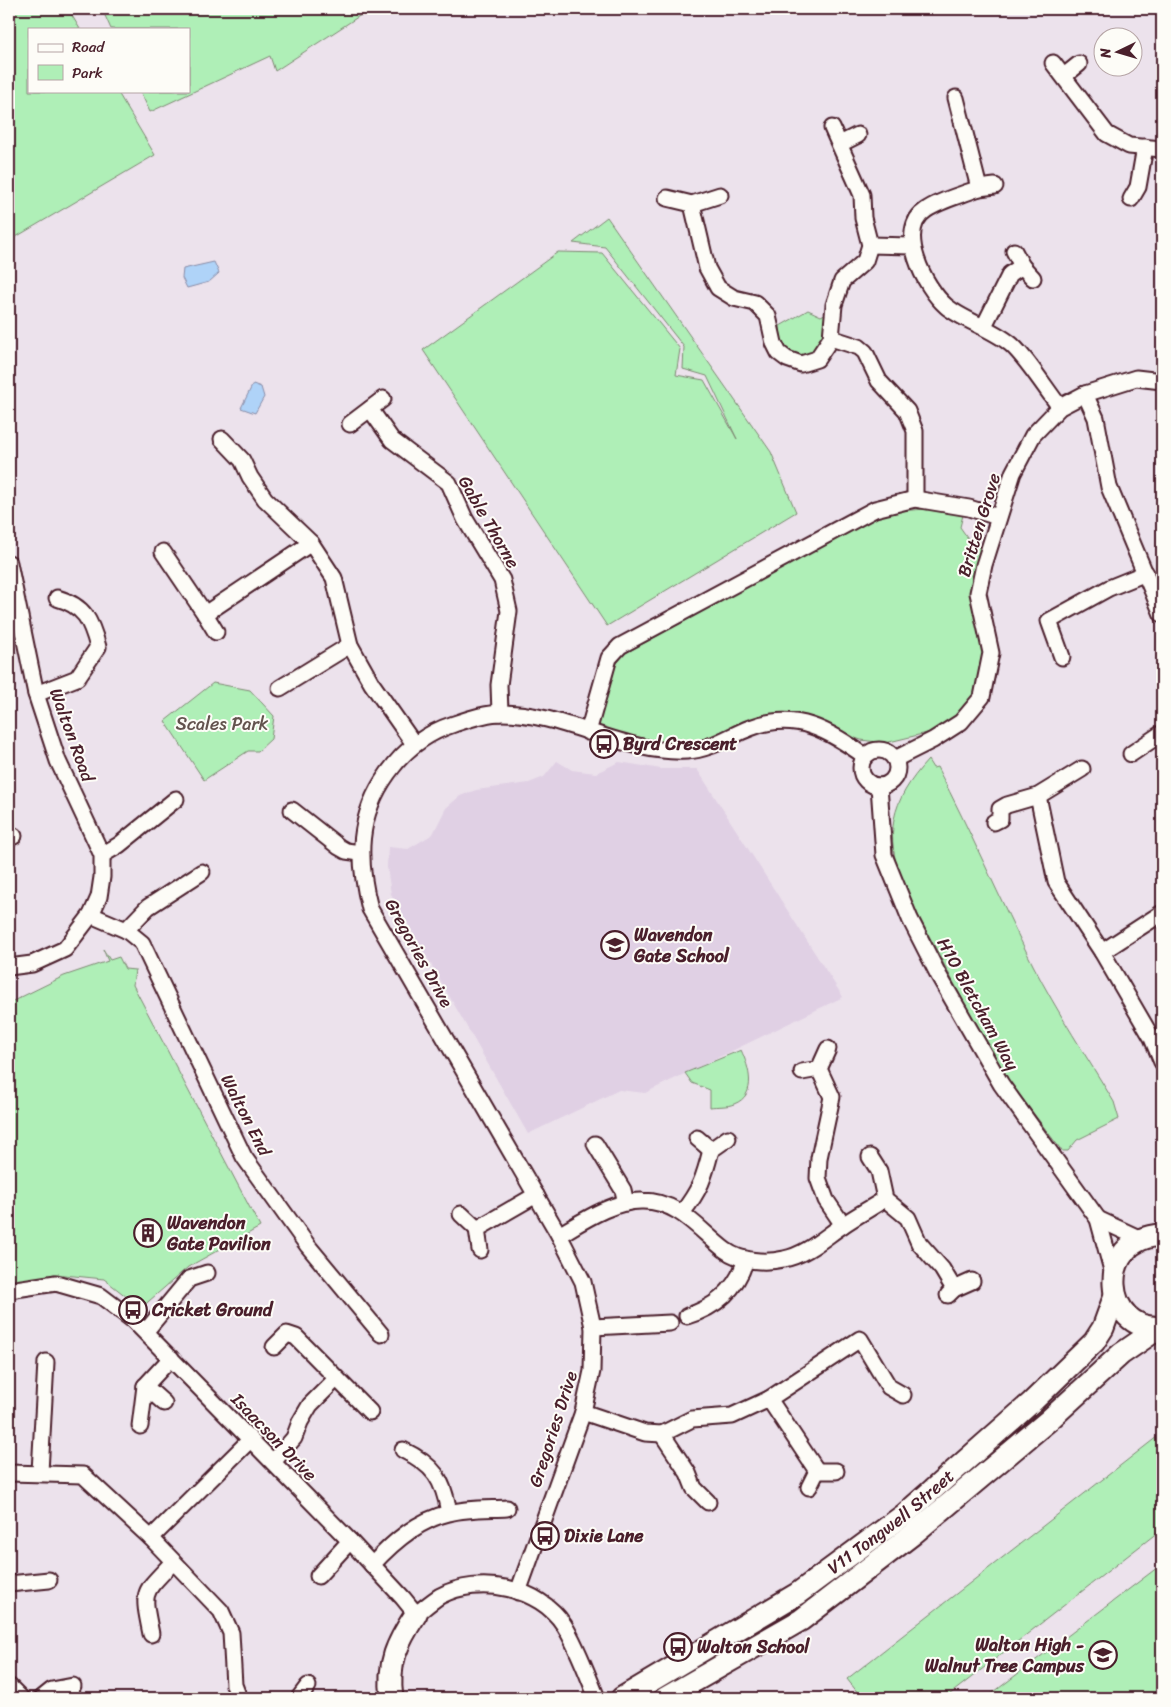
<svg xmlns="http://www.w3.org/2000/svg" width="1171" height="1707" viewBox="0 0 1171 1707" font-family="Sriracha,sans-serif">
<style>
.built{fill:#e0d0e4}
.green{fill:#afefb7;stroke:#7c8771}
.water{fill:#afd3f8;stroke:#878ba6}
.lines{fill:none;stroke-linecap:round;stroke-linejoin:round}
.minor-casing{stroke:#4a1f2b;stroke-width:19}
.highway-casing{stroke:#4a1f2b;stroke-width:25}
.minor{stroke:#fdfcf7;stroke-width:15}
.highway{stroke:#fdfcf7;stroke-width:21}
.labels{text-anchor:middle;stroke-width:4;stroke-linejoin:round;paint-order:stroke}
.street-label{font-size:18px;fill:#4a1f2b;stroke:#fdfcf7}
.park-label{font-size:18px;fill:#63534e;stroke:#fdfcf7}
.poi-label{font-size:18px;font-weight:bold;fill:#4a1f2b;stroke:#fdfcf7;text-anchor:start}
</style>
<rect width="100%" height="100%" fill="#ece2ec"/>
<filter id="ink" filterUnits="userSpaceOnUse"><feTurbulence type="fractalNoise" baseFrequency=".02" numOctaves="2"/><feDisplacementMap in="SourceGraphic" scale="10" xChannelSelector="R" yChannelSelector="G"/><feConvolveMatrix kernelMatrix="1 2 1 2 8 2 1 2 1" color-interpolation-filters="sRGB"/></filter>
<g filter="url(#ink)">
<path class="built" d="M 557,761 L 572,770 L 596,773 L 619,762 L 661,769 L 697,769 L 843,997 L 645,1093 L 619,1090 L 528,1134 L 391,894 L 387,867 L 388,847 L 408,849 L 433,834 L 446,808 L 460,796 L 476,790 L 529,783 L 544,777 Z"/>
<g class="green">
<path d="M 9,9 L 68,9 L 80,29 L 29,29 L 29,91 L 117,91 L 155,155 L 9,241 Z"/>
<path d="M 102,9 L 370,9 L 275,71 L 270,56 L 150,112 L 140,91 L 189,91 L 189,29 L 111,29 Z"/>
<path d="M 607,217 L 771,452 L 796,512 L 607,626 L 423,350 L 558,252 L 602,253 L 680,349 L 676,375 L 704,380 L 737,439 L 707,376 L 683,369 L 684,347 L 605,247 L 573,243 Z"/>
<path d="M 808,310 L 821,316 L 828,312 L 822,345 L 817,353 L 801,359 L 782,348 L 780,326 Z"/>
<path d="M 927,509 L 964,511 L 960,527 L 972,544 L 983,547 L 984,648 L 979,690 L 956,719 L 935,731 L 885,743 L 861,740 L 814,724 L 796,720 L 681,749 L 597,728 C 598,708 610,665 626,653 L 872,519 L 897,511 Z"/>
<path d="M 213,683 L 250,690 L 274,716 L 271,739 L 258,751 L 248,751 L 204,780 L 165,721 Z"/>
<path d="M 928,760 L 933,768 L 937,767 C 971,832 1000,900 1033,965 C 1057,1012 1087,1057 1114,1102 L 1119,1119 L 1077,1140 L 1068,1151 L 1062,1151 L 1012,1085 L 979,1031 L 903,886 C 884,833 890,802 928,760 Z"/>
<path d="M 103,949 L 110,960 L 119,957 L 125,969 L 135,970 L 133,985 L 260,1227 L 188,1267 L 141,1308 L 104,1279 L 54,1274 L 9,1284 L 9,1003 L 64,976 L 108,961 Z"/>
<path d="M 741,1050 C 749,1067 758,1095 734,1104 C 727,1107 717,1106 710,1107 L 710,1090 L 692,1083 L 685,1073 Z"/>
<path d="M 1162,1433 L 1162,1529 L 945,1698 L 862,1698 L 847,1679 Z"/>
<path d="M 1162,1564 L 1162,1698 L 986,1698 Z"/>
</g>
<g class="water">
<path d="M 214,262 L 219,273 L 209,282 L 187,288 L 182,278 L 183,269 Z"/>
<path d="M 253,384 L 261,387 L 264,397 L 255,413 L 241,408 Z"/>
</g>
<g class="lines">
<defs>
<g id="minor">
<path d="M 1053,63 L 1107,134 L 1129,146 L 1162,149"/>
<path d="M 1064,76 L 1079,64"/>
<path d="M 956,98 L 979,188 C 962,195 940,200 926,210 C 895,230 925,288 946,306 C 961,319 990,328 1008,342 C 1023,352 1047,391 1060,407"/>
<path d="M 840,144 L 858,135"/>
<path d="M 979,188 L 995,186"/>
<path d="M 667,198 L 692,204 L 720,195"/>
<path d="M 1131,199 L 1138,187 L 1145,147"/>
<path d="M 692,204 L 707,268 L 718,288 L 734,298 L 755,303 L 768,316 L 774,343 L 779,353 L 787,359 L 801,364 L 817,359 L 831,338 L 834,305 L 842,281 L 865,261 L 870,245 L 863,218 L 862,195 L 832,128"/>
<path d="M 870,245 L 911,246"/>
<path d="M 1014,251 L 1022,266 L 1033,278"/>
<path d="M 984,326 L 1010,274 L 1022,266"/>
<path d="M 831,338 L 859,347 L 865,352 L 879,381 L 907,411 L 915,431 L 915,499"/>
<path d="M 1085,394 L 1096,418 L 1109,487 L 1162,614"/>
<path d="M 370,409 L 392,440 L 449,483 L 465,519 L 502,580 L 509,611 L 499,685 L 500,713"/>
<path d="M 350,424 L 383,399"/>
<path d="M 222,439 L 242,460 L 250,477 L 265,499 L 311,543 L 334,578 L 350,645 L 372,684 L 414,744"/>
<path d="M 163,552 L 205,614 L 311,543"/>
<path d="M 9,563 L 36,694 L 58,761 L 102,855 L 102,877 L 99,897 L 91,915 L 65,949 L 32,964 L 9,967"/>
<path d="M 205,614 L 216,632"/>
<path d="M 1062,657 L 1049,621 L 1109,588 L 1146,573"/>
<path d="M 280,688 L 350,645"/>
<path d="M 36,694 L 77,678 L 98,647 C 91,621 85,606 57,598"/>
<path d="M 588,732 L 609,658 L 620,646 L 875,509 L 915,499 L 969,508 L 998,517"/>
<circle cx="879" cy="768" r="18"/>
<path d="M 1131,754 L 1162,733"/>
<path d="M 895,759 L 933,740 L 961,722 L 982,697 L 991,653 L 978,593 L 984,565 L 1013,473 L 1033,435 L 1060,407 L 1085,394 L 1136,378 L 1162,381"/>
<path d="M 879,786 L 884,855 L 910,919 L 939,976 L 1001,1084 L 1098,1219 L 1113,1274"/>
<path d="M 1038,796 L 1056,882 L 1102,952 L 1152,1038 L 1162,1062"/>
<path d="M 292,810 L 339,847 L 346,851 L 360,853"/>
<path d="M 994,822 L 1000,819 L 1000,809 L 1007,805 L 1038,796 L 1082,769"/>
<path d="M 9,838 L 14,836"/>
<path d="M 102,855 L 119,845 L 176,799"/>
<path d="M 91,915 L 126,930 L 142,943 L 244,1157 L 308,1246 L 381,1334"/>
<path d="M 126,930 L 148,907 L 202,872"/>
<path d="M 1102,952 L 1162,913"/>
<path d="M 819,1069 L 832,1097 L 819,1158 L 818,1178 L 826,1200 L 843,1225"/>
<path d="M 819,1069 L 828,1049"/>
<path d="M 802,1072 L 819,1069"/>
<path d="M 697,1138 L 711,1150"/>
<path d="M 595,1144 L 623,1190 L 626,1203"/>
<path d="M 870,1157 L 879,1171 L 885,1199 L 908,1218 L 919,1243 L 942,1269 L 954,1289"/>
<path d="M 682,1213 C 700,1190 704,1178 711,1150 L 728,1138"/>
<path d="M 461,1214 L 477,1229"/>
<path d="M 1098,1219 L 1141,1239"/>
<path d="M 559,1235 C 583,1221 614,1200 643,1201 C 679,1201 699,1230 725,1250 C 741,1262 766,1263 784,1259 C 806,1255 825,1237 843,1225 C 856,1216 871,1208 885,1199"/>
<path d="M 480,1250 L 477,1229 L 536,1195"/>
<path d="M 9,1290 L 56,1283 L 101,1296 L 134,1321 L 350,1541 L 403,1598 L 416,1614 C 424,1608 432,1601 440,1596 C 479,1575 540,1587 564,1625 C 578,1648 587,1674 597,1698"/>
<path d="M 948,1295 L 954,1289 L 972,1281"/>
<path d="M 687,1316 C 717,1307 737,1289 746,1259"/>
<path d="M 593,1327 L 670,1323"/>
<path d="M 146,1331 L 189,1279 L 207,1273"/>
<path d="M 274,1347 L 287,1334 L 296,1337 L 370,1412"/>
<path d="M 145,1386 L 171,1358"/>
<path d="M 145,1386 L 164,1403"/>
<path d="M 769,1399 L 817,1471"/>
<path d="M 583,1412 L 645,1433 L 662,1434 L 692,1419 L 732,1416 L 769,1399 L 860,1339 L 889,1387 L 903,1395"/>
<path d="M 140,1426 L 145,1386"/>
<path d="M 662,1434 L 688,1473 L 694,1488 L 708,1502"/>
<path d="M 403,1450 C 434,1465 443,1479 449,1512"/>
<path d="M 273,1462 L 294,1438 L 300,1422 L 310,1405 L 336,1379"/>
<path d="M 817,1471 L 836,1471"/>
<path d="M 40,1472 L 46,1362"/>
<path d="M 9,1473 L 83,1475 L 151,1538 L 221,1611 L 231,1633 L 234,1685 L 239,1698"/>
<path d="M 809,1487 L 817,1471"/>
<path d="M 151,1538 L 251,1439"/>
<path d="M 372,1565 C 393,1542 418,1520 449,1513 C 467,1508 489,1509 507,1508"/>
<path d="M 318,1576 L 350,1541"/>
<path d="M 9,1584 L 49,1580"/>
<path d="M 518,1592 L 583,1412 L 592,1371 L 593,1327 L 583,1282 L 559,1235 L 370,909 C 357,859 357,816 388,773 C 405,749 426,733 454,724 C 469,719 486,713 502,713 C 565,713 623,754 687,751 C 710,750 729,736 750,728 C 796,710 829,731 865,756"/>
<path d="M 151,1634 C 142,1589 142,1595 173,1562"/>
<path d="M 9,1686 L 21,1698"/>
<path d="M 42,1698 L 52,1690 L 73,1686"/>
<path d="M 299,1698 L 308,1686"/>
</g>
<g id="highway">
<path d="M 1162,1235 C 1093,1238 1103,1334 1162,1327"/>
<path d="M 392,1698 C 387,1663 397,1643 416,1614"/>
<path id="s1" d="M 622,1698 L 797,1594 L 904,1515 L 1032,1402 L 1094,1342 L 1103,1328 L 1115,1295"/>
<path d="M 665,1698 L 801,1620 L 913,1534 L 1049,1420 L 1121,1354 L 1159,1328"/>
</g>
</defs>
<use href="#minor" class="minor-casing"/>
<use href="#highway" class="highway-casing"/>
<use href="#minor" class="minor"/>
<use href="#highway" class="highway"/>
</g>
</g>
<defs>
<symbol id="bus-ring" viewBox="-11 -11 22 22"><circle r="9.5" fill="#fdfcf7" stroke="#4a1f2b" stroke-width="1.5"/><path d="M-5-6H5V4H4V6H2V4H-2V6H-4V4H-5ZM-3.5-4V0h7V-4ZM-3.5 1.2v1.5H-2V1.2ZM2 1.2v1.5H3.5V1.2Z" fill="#4a1f2b"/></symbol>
<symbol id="school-ring" viewBox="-11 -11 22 22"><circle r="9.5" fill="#fdfcf7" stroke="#4a1f2b" stroke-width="1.5"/><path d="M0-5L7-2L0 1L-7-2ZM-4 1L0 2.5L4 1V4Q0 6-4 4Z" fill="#4a1f2b"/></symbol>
<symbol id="building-ring" viewBox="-11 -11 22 22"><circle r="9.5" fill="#fdfcf7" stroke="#4a1f2b" stroke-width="1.5"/><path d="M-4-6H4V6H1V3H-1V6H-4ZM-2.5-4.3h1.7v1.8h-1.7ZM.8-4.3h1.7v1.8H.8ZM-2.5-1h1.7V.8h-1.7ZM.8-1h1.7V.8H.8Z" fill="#4a1f2b"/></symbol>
</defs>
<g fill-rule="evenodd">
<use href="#bus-ring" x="588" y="728" width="32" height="32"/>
<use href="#school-ring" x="599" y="929" width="32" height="32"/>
<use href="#building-ring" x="132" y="1217" width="32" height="32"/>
<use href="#bus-ring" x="117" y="1294" width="32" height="32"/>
<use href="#bus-ring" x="529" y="1520" width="32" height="32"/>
<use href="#bus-ring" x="662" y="1631" width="32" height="32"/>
<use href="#school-ring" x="1087" y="1639" width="32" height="32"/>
</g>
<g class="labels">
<g class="street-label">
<text transform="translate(489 522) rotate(60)" y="6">Gable Thorne</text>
<text transform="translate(979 525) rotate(-73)" y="6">Britten Grove</text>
<text transform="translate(72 735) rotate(70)" y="6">Walton Road</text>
<text transform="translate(419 953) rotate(61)" y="6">Gregories Drive</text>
<text transform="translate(978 1004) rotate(61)" y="6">H10 Bletcham Way</text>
<text transform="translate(246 1115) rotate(63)" y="6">Walton End</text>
<text transform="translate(553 1429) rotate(-72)" y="6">Gregories Drive</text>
<text transform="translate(274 1437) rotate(46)" y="6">Isaacson Drive</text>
<text dy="6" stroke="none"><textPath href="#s1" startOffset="322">V11 Tongwell Street</textPath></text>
</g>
<g class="park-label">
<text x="222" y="730">Scales Park</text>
</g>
<g class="poi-label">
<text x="623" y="750">Byrd Crescent</text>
<text x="634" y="941">Wavendon<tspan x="634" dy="21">Gate School</tspan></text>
<text x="167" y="1229">Wavendon<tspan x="167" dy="21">Gate Pavilion</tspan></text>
<text x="152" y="1316">Cricket Ground</text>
<text x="564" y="1542">Dixie Lane</text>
<text x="1084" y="1651" text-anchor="end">Walton High -<tspan x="1084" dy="21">Walnut Tree Campus</tspan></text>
<text x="697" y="1653">Walton School</text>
</g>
</g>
<rect width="1171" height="1707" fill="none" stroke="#fdfcf7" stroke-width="30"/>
<rect x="15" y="15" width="1141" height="1677" fill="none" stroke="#4a1f2b" stroke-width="2" filter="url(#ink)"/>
<rect x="28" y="28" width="162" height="65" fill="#fdfcf7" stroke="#b5a4a5"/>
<rect x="38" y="44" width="25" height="8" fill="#fdfcf7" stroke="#b5a4a5"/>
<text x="72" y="52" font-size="15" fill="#4a1f2b">Road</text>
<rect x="38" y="65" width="25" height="15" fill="#afefb7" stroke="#b5a4a5"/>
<text x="72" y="78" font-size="15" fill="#4a1f2b">Park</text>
<g transform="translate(1118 52) rotate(265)"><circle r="24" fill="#fdfcf7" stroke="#b5a4a5"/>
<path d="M0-4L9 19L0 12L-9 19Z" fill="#4a1f2b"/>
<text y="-8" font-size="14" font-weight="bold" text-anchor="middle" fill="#4a1f2b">N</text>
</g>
</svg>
